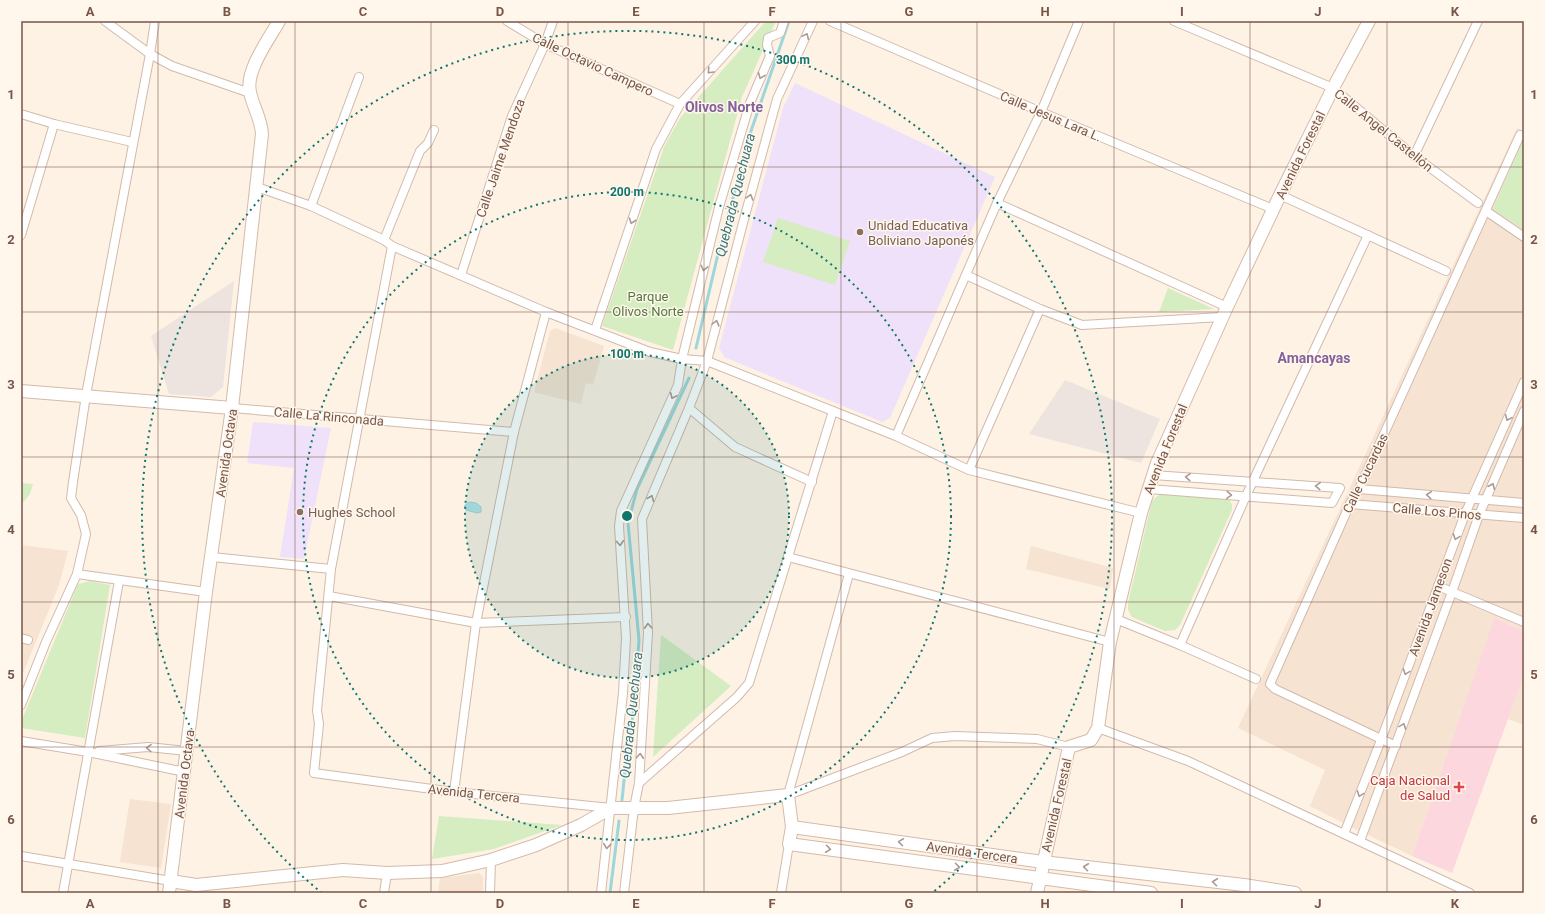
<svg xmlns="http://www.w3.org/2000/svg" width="1545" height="914" viewBox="0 0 1545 914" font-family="Roboto,sans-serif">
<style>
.residential{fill:#f6e3d2}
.industrial{fill:#ede4df}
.education{fill:#efe1fa}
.medical{fill:#fcd7de}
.green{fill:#d6ecc1}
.water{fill:#b7e5e8;stroke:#9dd6db}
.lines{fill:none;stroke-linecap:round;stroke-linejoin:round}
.stream{stroke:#9dd6db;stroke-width:3}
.street-casing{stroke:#d2baac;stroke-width:10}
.secondary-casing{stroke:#d5baa9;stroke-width:14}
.street{stroke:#fff;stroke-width:8}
.secondary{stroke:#fff;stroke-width:12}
.oneway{stroke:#ae9991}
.grid{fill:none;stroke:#785548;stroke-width:1;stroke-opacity:0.55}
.ring{fill:none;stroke:#0f766e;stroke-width:2;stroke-dasharray:2 4}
.education-dot{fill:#8d6e63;stroke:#fff6ec;stroke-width:1.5}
.health-dot{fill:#e0444e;stroke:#fff6ec;stroke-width:1.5}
.labels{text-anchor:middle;stroke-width:3;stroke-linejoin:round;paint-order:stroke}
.street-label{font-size:13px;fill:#785548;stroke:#fff6ec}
.education-label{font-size:13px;fill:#785e54;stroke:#fff6ec;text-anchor:start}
.park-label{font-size:13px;fill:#52793c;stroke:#fff6ec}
.health-label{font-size:13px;fill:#be3a42;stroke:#fff6ec;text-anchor:end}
.neighbourhood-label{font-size:14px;font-weight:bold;fill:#84639c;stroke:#fff6ec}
.water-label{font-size:14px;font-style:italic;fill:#3a787e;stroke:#fff6ec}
.centre{fill:#0f766e;stroke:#fff6ec;stroke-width:2}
.ring-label{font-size:12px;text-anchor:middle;font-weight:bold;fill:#0f766e;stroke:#fff6ec;stroke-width:3;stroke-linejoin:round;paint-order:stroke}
.neatline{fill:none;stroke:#785548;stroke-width:1.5}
.grid-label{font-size:13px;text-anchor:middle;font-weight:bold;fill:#785548}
</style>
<rect width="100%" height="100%" fill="#fef2e4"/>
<g class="residential">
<path d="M 1517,128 L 1524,131 L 1524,631 L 1494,618 L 1412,856 L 1353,828 L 1310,806 L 1325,770 L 1238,728 Z"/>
<path d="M 555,328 L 604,346 L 593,385 L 586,383 L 581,404 L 534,392 L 550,331 Z"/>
<path d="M 21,545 L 68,551 L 59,585 L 21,678 Z"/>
<path d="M 1031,546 L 1113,568 L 1110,589 L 1026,569 Z"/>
<path d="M 1524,675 L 1524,725 L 1508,719 Z"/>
<path d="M 130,799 L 171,804 L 161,868 L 120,862 Z"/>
<path d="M 479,873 L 483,877 L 483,893 L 438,893 L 440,878 Z"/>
</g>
<g class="industrial">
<path d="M 234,281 L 223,387 L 211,397 L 169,394 L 151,336 Z"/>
<path d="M 1065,380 L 1160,419 L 1141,463 L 1029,434 Z"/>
</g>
<g class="education">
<path d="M 795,83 L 995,177 L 890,418 L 882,422 L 724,357 L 719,348 L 783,108 Z"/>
<path d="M 253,422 L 331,428 L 304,559 L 280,557 L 294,468 L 247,463 Z"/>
</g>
<path class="medical" d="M 1494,618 L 1524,631 L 1524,675 L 1452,873 L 1412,856 Z"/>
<g class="green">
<path d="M 766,21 L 776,21 L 742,97 L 673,350 L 602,326 L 664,147 L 680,118 Z"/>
<path d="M 1524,138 L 1524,230 L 1493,209 Z"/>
<path d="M 778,218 L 850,241 L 835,285 L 763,262 Z"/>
<path d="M 1168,288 L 1214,309 L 1159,312 Z"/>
<path d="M 21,483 L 33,484 L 30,494 L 21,505 Z"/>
<path d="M 1160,494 L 1228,499 L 1232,504 L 1232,510 L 1180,625 L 1175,630 L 1165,631 L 1132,617 L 1128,610 L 1128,603 L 1152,501 Z"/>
<path d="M 90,581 L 110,585 L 85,738 L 21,728 L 21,722 L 78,584 Z"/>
<path d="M 661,635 L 731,686 L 653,757 Z"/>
<path d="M 439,816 L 562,825 L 494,849 L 432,859 Z"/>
</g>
<path class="water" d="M 469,502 L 476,503 L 481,507 L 481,512 L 477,513 L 466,510 L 464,506 Z"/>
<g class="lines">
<g class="stream">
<path d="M 696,348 L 718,254 L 751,131 L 789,21"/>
<path d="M 622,800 L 628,742 L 633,715 L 639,640 L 628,523 L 637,489 L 689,378"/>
<path d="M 610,893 L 619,821"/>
</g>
<defs>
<g id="street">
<path d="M 105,21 L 150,54 L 172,66 L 250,93"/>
<path d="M 507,21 L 545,44 L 680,104"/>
<path d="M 830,21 L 1041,112 L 1273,209"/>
<path d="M 1174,21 L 1333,88 L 1414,156 L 1478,203"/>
<path d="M 21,114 L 54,124 L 132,142"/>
<path d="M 1414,156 L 1478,21"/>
<path d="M 257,187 L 311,206 L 384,240 L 392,246 L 546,312 L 650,352 L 682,359 L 707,361 L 896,436 L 969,470 L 1141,513"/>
<path d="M 1280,195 L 1446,271"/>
<path d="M 997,203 L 1227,307"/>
<path d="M 311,206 L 359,77"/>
<path d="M 1486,211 L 1524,237"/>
<path d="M 21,235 L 54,124"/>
<path d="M 384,240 L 420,151 L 428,143 L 434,130"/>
<path d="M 392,246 L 331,569 L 317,710 L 319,724 L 314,773 L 454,792 L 611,808"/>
<path d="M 461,275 L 512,116 L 545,44 L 553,21"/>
<path d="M 966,275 L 1040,309 L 1082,325 L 1222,317"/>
<path d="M 595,330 L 656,149 L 680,104 L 755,21"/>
<path d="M 232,408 L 514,432"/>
<path d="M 689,408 L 735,447 L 812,482"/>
<path d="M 896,436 L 997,203 L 1041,112 L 1079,21"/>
<path d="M 969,470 L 1040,309"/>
<path d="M 1149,489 L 1332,503 L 1340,488 L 1153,475"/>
<path d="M 1359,489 L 1524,503"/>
<path d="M 1350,504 L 1524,518"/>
<path d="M 212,557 L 331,569"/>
<path d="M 788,557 L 1110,642"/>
<path d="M 77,574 L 206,592"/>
<path d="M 1438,586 L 1524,622"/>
<path d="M 329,596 L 476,623 L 626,617"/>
<path d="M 1116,619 L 1180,645 L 1256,679"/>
<path d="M 21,638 L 28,640"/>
<path d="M 1180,645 L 1246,496 L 1368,235"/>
<path d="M 21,705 L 46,642 L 77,574 L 86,534 L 81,515 L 71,498 L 73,482 L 86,395 L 150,54 L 155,21"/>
<path d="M 1098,728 L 1188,761 L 1470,893"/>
<path d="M 21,741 L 88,752 L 185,772"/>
<path d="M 1396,746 L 1275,689 L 1270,684 L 1350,504 L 1359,489 L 1520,135"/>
<path d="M 99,751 L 148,747 L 187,751"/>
<path d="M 639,783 L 737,697 L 749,683 L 833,411"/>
<path d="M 454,792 L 476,623 L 514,432 L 546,312"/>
<path d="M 788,795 L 902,752 L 932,738 L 955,736 L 1037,739 L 1069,747"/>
<path d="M 788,795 L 849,574"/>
<path d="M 1344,834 L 1381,740 L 1465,514 L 1524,382"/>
<path d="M 1360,841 L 1452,592 L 1479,515 L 1524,411"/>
<path d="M 21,856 L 171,881"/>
<path d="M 63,893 L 119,581"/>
<path d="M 384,893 L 387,873"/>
<path d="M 490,893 L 491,860"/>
<path d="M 601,893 L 623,693 L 626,638 L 619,526 L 621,511 L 678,385 L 682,359 L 719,207 L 750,103 L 770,56 L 767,45 L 768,38 L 780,33 L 784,21"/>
<path d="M 624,893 L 634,808 L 639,783 L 648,633 L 642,519 L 689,408 L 707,361 L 743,223 L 777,99 L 813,21"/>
<path d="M 781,893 L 789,844"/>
</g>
<g id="secondary">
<path d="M 21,391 L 232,408"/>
<path d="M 792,827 L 1043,862 L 1244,885 L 1295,893"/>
<path d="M 171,881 L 196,885 L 343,870 L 387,873 L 442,871 L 491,860 L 536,845 L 581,825 L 611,808 L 668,808 L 788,795 L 792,827 L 789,844 L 1151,893"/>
<path d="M 169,893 L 206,592 L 232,408 L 262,134 C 261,118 253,107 250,92 C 245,71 269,39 279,21"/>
<path d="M 1037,893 L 1069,747 L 1091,740 L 1098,728 L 1110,642 L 1141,513 L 1157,463 L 1227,307 L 1280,195 L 1333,88 L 1369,21"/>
</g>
</defs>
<use href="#street" class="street-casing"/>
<use href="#secondary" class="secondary-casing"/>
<use href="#street" class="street"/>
<use href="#secondary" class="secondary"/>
</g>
<defs><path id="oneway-chevron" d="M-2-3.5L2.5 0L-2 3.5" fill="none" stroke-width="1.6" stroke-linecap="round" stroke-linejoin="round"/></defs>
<g class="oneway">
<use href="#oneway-chevron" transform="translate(806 36) rotate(-66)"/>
<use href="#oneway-chevron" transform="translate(710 71) rotate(133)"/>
<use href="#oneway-chevron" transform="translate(761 76) rotate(112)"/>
<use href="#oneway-chevron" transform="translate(750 197) rotate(-74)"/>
<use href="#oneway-chevron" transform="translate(632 221) rotate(109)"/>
<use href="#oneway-chevron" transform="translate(704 268) rotate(104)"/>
<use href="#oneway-chevron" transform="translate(716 323) rotate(-75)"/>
<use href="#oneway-chevron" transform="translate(673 396) rotate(114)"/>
<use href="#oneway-chevron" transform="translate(1508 418) rotate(114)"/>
<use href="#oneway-chevron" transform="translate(1188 477) rotate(-176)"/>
<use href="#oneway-chevron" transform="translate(1318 486) rotate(-176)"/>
<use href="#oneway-chevron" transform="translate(1492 486) rotate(-67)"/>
<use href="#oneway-chevron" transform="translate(1229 495) rotate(4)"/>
<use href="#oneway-chevron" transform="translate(1429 495) rotate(-175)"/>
<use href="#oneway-chevron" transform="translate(651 498) rotate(-67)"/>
<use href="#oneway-chevron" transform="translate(1456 537) rotate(110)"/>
<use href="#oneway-chevron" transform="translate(620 543) rotate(86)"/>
<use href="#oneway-chevron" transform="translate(648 626) rotate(-93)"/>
<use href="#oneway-chevron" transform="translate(1406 672) rotate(110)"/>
<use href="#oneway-chevron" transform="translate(1403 726) rotate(-70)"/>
<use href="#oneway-chevron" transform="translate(149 748) rotate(-179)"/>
<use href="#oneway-chevron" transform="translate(640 756) rotate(-86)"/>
<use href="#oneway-chevron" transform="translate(1360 794) rotate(111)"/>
<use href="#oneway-chevron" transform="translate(901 842) rotate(-172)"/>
<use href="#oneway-chevron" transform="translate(607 846) rotate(96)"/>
<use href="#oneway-chevron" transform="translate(828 849) rotate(8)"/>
<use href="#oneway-chevron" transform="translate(957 867) rotate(8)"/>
<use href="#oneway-chevron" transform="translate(1086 867) rotate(-173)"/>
<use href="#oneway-chevron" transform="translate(1215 882) rotate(-173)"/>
</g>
<path class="grid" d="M 158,21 L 158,893M 295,21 L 295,893M 431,21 L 431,893M 568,21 L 568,893M 704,21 L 704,893M 841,21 L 841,893M 977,21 L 977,893M 1114,21 L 1114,893M 1250,21 L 1250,893M 1387,21 L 1387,893M 21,167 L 1524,167M 21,312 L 1524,312M 21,457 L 1524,457M 21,602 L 1524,602M 21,747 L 1524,747"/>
<circle cx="627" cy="516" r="162" fill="#0f766e" fill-opacity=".12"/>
<g class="ring">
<circle cx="627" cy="516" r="162"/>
<circle cx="627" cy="516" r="324"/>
<path d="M322 893A485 485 0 1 1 932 893"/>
</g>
<g class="education-dot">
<circle cx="860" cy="232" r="4"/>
<circle cx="300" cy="512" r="4"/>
</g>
<path class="health-dot" d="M1457 781h4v4h4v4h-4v4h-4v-4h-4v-4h4z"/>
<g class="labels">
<g class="street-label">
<text transform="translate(593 64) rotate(25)" y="5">Calle Octavio Campero</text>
<text transform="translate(1051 116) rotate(23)" y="5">Calle Jesus Lara L.</text>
<text transform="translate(1384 130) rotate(39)" y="5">Calle Angel Castellón</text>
<text transform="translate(1300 155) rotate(-64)" y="5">Avenida Forestal</text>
<text transform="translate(500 158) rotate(-71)" y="5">Calle Jaime Mendoza</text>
<text transform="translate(329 416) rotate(5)" y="5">Calle La Rinconada</text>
<text transform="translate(1165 449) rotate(-68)" y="5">Avenida Forestal</text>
<text transform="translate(226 453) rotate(-82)" y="5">Avenida Octava</text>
<text transform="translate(1365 473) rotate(-64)" y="5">Calle Cucardas</text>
<text transform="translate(1437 511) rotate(5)" y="5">Calle Los Pinos</text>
<text transform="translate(1430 607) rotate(-70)" y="5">Avenida Jameson</text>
<text transform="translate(184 774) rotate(-83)" y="5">Avenida Octava</text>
<text transform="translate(474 793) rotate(6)" y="5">Avenida Tercera</text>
<text transform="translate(1056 805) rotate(-77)" y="5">Avenida Forestal</text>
<text transform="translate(972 852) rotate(8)" y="5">Avenida Tercera</text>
</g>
<g class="education-label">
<text x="868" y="230">Unidad Educativa<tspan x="868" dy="15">Boliviano Japonés</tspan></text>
<text x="308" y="517">Hughes School</text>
</g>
<g class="park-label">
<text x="648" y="301">Parque<tspan x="648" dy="15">Olivos Norte</tspan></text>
</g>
<g class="health-label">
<text x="1450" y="785">Caja Nacional<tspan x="1450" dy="15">de Salud</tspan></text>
</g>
<g class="neighbourhood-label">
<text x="724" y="112">Olivos Norte</text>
<text x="1314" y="363">Amancayas</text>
</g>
<g class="water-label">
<text transform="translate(735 195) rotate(-76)" y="5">Quebrada Quechuara</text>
<text transform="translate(631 715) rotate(-84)" y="5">Quebrada Quechuara</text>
</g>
</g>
<circle cx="627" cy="516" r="6" class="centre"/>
<g class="ring-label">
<text x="793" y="64">300 m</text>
<text x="627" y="196">200 m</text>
<text x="627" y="358">100 m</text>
</g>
<rect width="1545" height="914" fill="none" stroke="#fff6ec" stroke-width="44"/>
<rect x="22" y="22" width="1501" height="870" class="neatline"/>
<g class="grid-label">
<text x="90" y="16">A</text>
<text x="227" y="16">B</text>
<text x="363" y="16">C</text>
<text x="500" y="16">D</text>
<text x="636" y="16">E</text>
<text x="772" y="16">F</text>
<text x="909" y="16">G</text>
<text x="1045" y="16">H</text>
<text x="1182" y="16">I</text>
<text x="1318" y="16">J</text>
<text x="1455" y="16">K</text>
<text x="11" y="99">1</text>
<text x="1534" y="99">1</text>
<text x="11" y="244">2</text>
<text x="1534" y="244">2</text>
<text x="11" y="389">3</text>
<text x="1534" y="389">3</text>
<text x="11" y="534">4</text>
<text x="1534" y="534">4</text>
<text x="11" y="679">5</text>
<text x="1534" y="679">5</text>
<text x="11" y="824">6</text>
<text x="1534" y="824">6</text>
<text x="90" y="908">A</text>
<text x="227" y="908">B</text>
<text x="363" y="908">C</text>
<text x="500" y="908">D</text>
<text x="636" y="908">E</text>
<text x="772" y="908">F</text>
<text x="909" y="908">G</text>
<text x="1045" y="908">H</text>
<text x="1182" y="908">I</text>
<text x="1318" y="908">J</text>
<text x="1455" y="908">K</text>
</g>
</svg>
